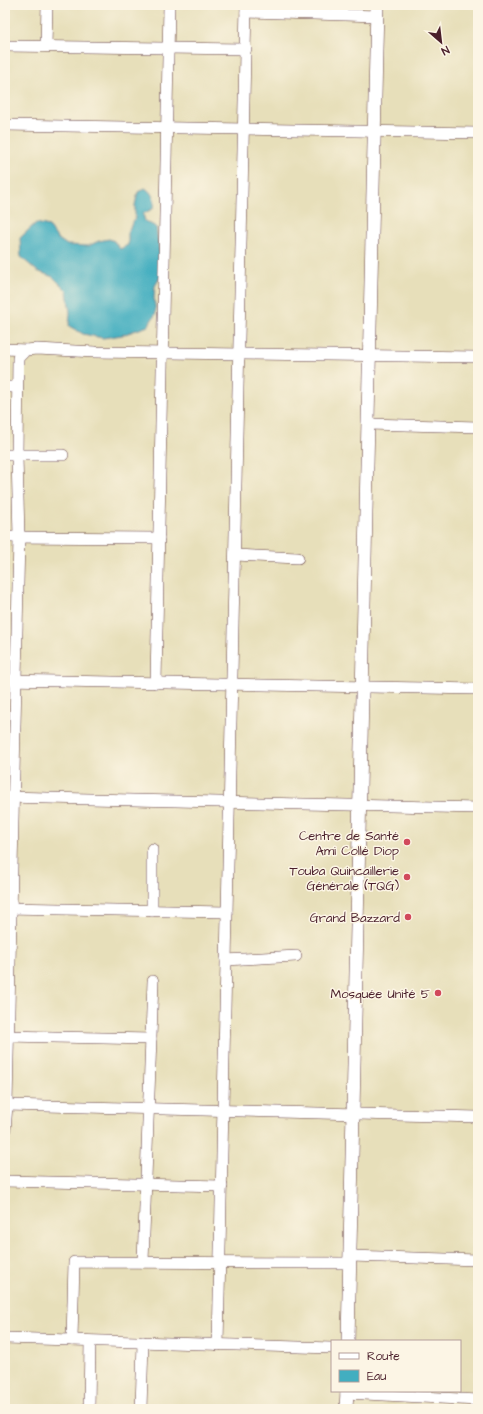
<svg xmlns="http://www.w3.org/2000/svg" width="483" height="1414" viewBox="0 0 483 1414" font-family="'Architects Daughter',sans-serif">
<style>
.water{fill:#42aec0;stroke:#466676}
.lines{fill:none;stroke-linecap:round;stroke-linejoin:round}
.minor-casing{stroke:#623c40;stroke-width:12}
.tertiary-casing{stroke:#623c40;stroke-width:14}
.minor{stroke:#fff;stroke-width:11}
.tertiary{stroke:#fff;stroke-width:13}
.poi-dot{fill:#d1495b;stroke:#fcf5e5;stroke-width:1.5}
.labels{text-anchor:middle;stroke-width:3;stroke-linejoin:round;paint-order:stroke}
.poi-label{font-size:13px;fill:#4a1f2b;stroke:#fcf5e5;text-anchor:end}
</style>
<rect width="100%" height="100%" fill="#fcf5e5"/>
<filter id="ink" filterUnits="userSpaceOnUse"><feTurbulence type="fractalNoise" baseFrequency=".025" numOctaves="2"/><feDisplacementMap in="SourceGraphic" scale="8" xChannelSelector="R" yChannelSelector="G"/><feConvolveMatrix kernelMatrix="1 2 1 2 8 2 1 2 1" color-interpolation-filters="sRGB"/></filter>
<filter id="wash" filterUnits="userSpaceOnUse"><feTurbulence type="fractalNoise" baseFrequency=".012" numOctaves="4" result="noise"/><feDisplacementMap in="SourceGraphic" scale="16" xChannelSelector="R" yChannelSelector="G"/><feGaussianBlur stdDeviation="0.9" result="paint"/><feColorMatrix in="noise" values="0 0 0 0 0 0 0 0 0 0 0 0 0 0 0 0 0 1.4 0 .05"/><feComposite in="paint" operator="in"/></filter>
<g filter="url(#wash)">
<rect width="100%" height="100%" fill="#e7dfba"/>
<path class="water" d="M 145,188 C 153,193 155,199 154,208 L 143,214 L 145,221 L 156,227 L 161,265 L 161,276 L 155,286 L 154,298 L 156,313 L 148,326 L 122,335 L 103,338 L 83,334 L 69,326 L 70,313 L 67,291 L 53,277 L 37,271 L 21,257 L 20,238 L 36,223 L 49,226 L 57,238 L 67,245 L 88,246 L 99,241 L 109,239 L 114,241 L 120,249 L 128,245 L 128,231 L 135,218 L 135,205 L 138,192 Z"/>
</g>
<g filter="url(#ink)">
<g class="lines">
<defs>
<g id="minor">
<path d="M 246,12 L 377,16"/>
<path d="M 5,46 L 246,49"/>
<path d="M 46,46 L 47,5"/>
<path d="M 5,125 L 478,133"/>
<path d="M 5,349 L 26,350"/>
<path d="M 5,387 L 17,387"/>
<path d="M 368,424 L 478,427"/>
<path d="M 5,455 L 63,455"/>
<path d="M 5,537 L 159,538"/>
<path d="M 235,555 L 298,558"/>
<path d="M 5,680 L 478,689"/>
<path d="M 156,683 L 169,5"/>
<path d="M 5,797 L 478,808"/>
<path d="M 152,849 L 152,911"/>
<path d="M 5,908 L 227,912"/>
<path d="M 226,960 L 296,956"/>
<path d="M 5,1036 L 151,1039"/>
<path d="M 7,1105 L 478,1117"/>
<path d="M 5,1131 L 7,1105 L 19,537 L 17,456 L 18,358 L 26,350 L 37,349 L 95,352 L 478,357"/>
<path d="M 5,1181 L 222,1186"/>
<path d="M 350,1256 L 478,1260"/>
<path d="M 143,1262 L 153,981"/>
<path d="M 5,1338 L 332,1348"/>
<path d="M 72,1340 L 74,1262 L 350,1263"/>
<path d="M 218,1345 L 246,5"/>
<path d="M 346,1393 L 478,1400"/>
<path d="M 89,1409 L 90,1341"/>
<path d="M 141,1409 L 143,1342"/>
</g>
<g id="tertiary">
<path d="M 348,1341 L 377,5"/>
<path d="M 346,1409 L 347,1391"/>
</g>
</defs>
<use href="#minor" class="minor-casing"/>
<use href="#tertiary" class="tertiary-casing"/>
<use href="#minor" class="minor"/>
<use href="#tertiary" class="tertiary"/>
</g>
</g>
<g class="poi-dot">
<circle cx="407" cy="842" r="4"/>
<circle cx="407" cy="877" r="4"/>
<circle cx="408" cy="917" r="4"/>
<circle cx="438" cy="993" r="4"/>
</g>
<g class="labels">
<g class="poi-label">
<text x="399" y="840">Centre de Santé<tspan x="399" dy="15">Ami Collé Diop</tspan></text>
<text x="399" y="875">Touba Quincaillerie<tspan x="399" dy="15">Générale (TQG)</tspan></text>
<text x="400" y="922">Grand Bazzard</text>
<text x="430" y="998">Mosquée Unité 5</text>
</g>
</g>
<rect width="483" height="1414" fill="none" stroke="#fcf5e5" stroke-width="20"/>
<rect x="331" y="1340" width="130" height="52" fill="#fcf5e5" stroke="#b59f9b"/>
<rect x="339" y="1353" width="20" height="6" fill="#ffffff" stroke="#b59f9b"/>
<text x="367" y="1360" font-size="12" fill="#4a1f2b">Route</text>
<rect x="339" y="1370" width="20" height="12" fill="#42aec0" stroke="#b59f9b"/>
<text x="367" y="1380" font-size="12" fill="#4a1f2b">Eau</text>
<g transform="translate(441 42) rotate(152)" stroke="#fcf5e5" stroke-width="3" paint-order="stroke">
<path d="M0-3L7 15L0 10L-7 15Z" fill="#4a1f2b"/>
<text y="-6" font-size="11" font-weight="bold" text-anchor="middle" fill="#4a1f2b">N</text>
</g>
</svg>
